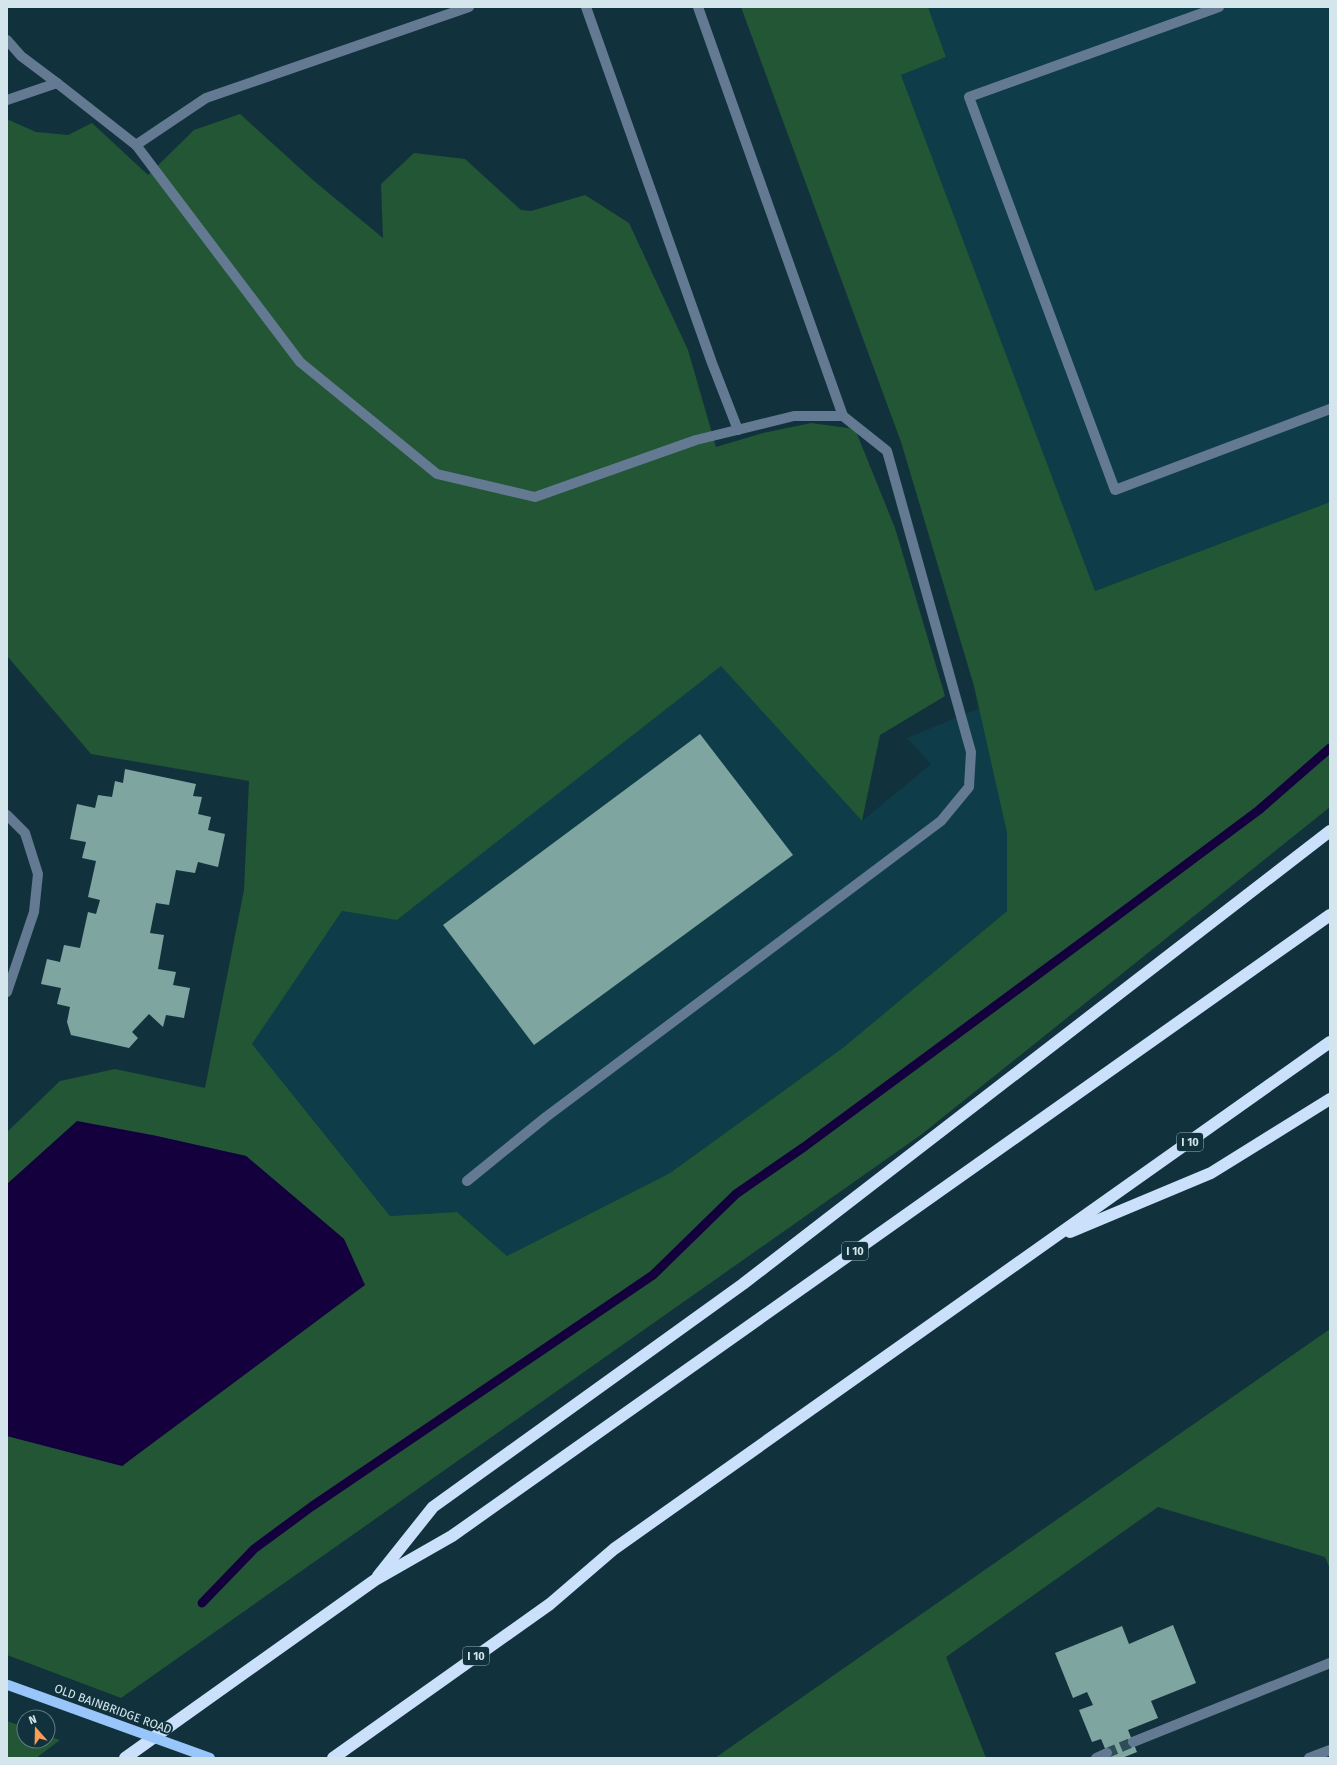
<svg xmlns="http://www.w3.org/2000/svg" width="1337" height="1765" viewBox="0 0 1337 1765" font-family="'Fira Sans',sans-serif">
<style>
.built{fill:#0e3c48}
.green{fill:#225635}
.water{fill:#13003d}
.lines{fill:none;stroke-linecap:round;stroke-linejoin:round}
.stream{stroke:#13003d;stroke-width:9}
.building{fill:#7fa5a0}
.minor-tunnel{stroke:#2e4d56;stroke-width:10;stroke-dasharray:10 5;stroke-linecap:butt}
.minor{stroke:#647a93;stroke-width:10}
.highway{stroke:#cbe1fb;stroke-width:12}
.major-bridge{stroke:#98c6fb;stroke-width:10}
.labels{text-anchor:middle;stroke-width:4;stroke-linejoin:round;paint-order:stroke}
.shield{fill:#11323c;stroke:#9ab0b7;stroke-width:1}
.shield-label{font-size:11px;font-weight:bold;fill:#d4e6ec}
.street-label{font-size:12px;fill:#d4e6ec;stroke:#11323c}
</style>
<rect width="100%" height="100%" fill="#11323c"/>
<g class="built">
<path d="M 928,7 L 1330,7 L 1330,502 L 1095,591 L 901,75 L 946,57 Z"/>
<path d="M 721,665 L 862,821 L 931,764 L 907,738 L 980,708 L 1007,833 L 1007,911 L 844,1047 L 670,1173 L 507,1256 L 457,1212 L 390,1216 L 252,1044 L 342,911 L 397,920 Z"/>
</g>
<g class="green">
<path d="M 741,7 L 928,7 L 946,57 L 901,75 L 1095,591 L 1330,502 L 1330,807 L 922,1134 L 121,1698 L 7,1655 L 7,1436 L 123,1466 L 344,1239 L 246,1156 L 152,1135 L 15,1178 L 7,1184 L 7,1132 L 60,1081 L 115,1069 L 205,1088 L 244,890 L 249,781 L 91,754 L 7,656 L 7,121 L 9,120 L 36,132 L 68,135 L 92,123 L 148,175 L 194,130 L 240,114 L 314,181 L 383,238 L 381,184 L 414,153 L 465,159 L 521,210 L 531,211 L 585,195 L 629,223 L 688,350 L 716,447 L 763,433 L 811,423 L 855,429 L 895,528 L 945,696 L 880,735 L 862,821 L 721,666 L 397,920 L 342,911 L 252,1044 L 390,1216 L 457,1212 L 507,1256 L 670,1173 L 844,1047 L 1007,911 L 1007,833 L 974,686 L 901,442 Z"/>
<path d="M 1330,1329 L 1330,1569 L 1325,1557 L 1158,1507 L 946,1657 L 986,1758 L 715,1758 Z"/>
<path d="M 7,1721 L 24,1727 L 24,1741 L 48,1741 L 48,1736 L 60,1740 L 36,1758 L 7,1758 Z"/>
</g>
<path class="water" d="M 77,1121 L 152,1135 L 246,1156 L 344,1239 L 365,1285 L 122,1466 L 7,1436 L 7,1184 Z"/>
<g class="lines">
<path class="stream" d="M 202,1603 L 254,1549 L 311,1507 L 653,1275 L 736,1194 L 804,1147 L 1090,936 L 1259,810 L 1330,748"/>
</g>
<g class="building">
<path d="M 700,734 L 793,855 L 534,1045 L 443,925 Z"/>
<path d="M 125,769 L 196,784 L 193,796 L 202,797 L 198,814 L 211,817 L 208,830 L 225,834 L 218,867 L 198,862 L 195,873 L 176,870 L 169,905 L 156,903 L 150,933 L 164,935 L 158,969 L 176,972 L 173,985 L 190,988 L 184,1018 L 166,1015 L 163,1027 L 149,1014 L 132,1032 L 138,1038 L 129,1048 L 71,1035 L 67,1022 L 70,1007 L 57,1004 L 61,988 L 41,984 L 47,959 L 60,962 L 64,945 L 80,948 L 88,912 L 96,914 L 100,900 L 88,897 L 96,861 L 82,858 L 86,842 L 70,839 L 77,804 L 95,808 L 98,795 L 112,797 L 115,781 L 123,783 Z"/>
<path d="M 1173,1625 L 1196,1683 L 1151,1701 L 1158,1718 L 1128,1730 L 1137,1752 L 1122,1758 L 1109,1758 L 1101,1739 L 1092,1742 L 1079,1710 L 1093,1705 L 1087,1692 L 1073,1698 L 1055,1653 L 1122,1626 L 1129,1644 Z"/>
</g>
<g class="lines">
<path class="minor-tunnel" d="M 1107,1753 L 1133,1742"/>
<g class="minor">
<path d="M 586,7 L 712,363 L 738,430"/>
<path d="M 698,7 L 843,416"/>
<path d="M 1219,7 L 969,97 L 1115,490 L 1330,409"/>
<path d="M 7,40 L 21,56 L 57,83 L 136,145 L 300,362 L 437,474 L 535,497 L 696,440 L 794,416 L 843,416 L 887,451 L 971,752 L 969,787 L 941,821 L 546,1117 L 467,1181"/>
<path d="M 7,100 L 57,83"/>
<path d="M 136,145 L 206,98 L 469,7"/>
<path d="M 7,815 L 25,833 L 38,874 L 34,912 L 7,992"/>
<path d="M 1133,1742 L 1330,1663"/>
<path d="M 1096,1758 L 1107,1753"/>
<path d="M 1309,1758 L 1330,1750"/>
</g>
<g class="highway">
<path d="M 1070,1232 L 1211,1173 L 1330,1099"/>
<path d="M 378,1576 L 433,1507 L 743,1284 L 1330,831"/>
<path d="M 125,1758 L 375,1580 L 452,1536 L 1330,915"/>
<path d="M 333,1758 L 550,1604 L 614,1549 L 1330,1042"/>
</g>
<path class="major-bridge" d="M 8,1685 L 210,1758"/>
</g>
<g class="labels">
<g class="shield">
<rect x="1177" y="1133" width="26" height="18" rx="3"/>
<rect x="842" y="1242" width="26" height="18" rx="3"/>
<rect x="463" y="1647" width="26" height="18" rx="3"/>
</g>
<g class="shield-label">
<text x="1190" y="1146">I 10</text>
<text x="855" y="1255">I 10</text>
<text x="476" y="1660">I 10</text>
</g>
<g class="street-label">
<text transform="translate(113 1709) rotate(20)" y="4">OLD BAINBRIDGE ROAD</text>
</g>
</g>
<rect width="1337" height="1765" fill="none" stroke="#d4e6ec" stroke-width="16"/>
<g transform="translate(36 1729) rotate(340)"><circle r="19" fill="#11323c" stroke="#5f7a82"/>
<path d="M0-3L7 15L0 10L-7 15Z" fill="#fd9c55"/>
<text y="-6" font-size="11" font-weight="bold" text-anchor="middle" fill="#d4e6ec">N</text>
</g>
</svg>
